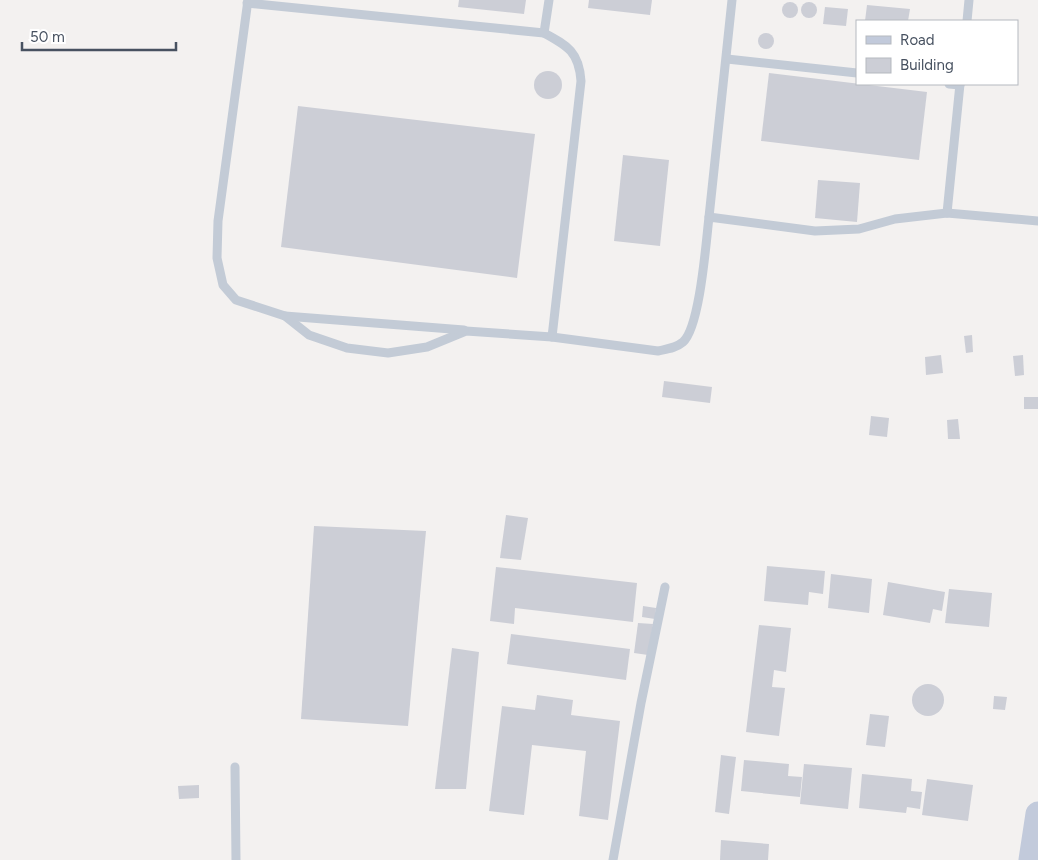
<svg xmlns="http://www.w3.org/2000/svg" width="1038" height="860" viewBox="0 0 1038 860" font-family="Figtree,sans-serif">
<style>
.building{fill:#ccced6}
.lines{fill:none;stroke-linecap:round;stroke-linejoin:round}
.lane{stroke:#c3cbd6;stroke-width:9}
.secondary{stroke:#c2cadb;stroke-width:25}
</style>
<rect width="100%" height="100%" fill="#f3f1f0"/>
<g class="building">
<path d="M 459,0 L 526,0 L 524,14 L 458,7 Z"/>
<path d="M 589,0 L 652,0 L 650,15 L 588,8 Z"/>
<circle cx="790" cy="10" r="8"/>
<circle cx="809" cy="10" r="8"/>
<path d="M 867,5 L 910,9 L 908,21 L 865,21 Z"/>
<path d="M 825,7 L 848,9 L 846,26 L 823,24 Z"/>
<circle cx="766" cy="41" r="8"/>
<circle cx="548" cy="85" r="14"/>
<path d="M 769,73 L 927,92 L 919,160 L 761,141 Z"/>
<path d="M 298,106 L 535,134 L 517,278 L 281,247 Z"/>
<path d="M 623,155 L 669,160 L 660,246 L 614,241 Z"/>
<path d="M 818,180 L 860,183 L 857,222 L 815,218 Z"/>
<path d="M 972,335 L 973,352 L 966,353 L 964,336 Z"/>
<path d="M 941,355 L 943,373 L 926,375 L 925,357 Z"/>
<path d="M 1023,355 L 1024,375 L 1015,376 L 1013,356 Z"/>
<path d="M 664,381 L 712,387 L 710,403 L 662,397 Z"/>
<rect x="1024" y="397" width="14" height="12"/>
<path d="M 871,416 L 889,418 L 887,437 L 869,435 Z"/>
<path d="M 958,419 L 960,439 L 948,439 L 947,420 Z"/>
<path d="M 506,515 L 528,518 L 521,560 L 500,558 Z"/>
<path d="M 314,526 L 426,531 L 408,726 L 301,719 Z"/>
<path d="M 767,566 L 825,571 L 823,594 L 809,592 L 808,605 L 764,601 Z"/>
<path d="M 496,567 L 637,583 L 633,622 L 515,608 L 514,624 L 490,621 Z"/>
<path d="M 831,574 L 872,579 L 869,613 L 828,608 Z"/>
<path d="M 888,582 L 945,592 L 942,611 L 933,609 L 930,623 L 883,615 Z"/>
<path d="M 949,589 L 992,593 L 989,627 L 945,623 Z"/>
<path d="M 643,606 L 656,608 L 655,619 L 642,617 Z"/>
<path d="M 638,623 L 653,624 L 648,655 L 634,653 Z"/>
<path d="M 759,625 L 791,628 L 786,672 L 774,670 L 772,687 L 785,688 L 779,736 L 746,732 Z"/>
<path d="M 511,634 L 630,649 L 626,680 L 507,664 Z"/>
<path d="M 452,648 L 479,652 L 466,789 L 435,789 Z"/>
<circle cx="928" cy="700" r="16"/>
<path d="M 537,695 L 573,700 L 571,715 L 620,721 L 608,820 L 579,816 L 586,751 L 532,745 L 524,815 L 489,811 L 502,706 L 535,710 Z"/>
<path d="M 994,696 L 1007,697 L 1005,710 L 993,709 Z"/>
<path d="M 870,714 L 889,716 L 885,747 L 866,745 Z"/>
<path d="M 721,755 L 736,757 L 729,814 L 715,812 Z"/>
<path d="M 744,760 L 789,764 L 788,776 L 802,777 L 800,797 L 741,791 Z"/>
<path d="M 804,764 L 852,768 L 848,809 L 800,804 Z"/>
<path d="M 862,774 L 912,779 L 911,791 L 922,792 L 920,809 L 907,807 L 906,813 L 859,808 Z"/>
<path d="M 927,779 L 973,785 L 968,821 L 922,815 Z"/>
<path d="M 199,785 L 199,798 L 179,799 L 178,786 Z"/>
<path d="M 721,840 L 769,844 L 768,860 L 720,860 Z"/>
</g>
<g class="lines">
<g class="lane">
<path d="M 248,0 L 218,221 L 217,258 L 223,285 L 236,300 L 285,316 L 309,335 L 347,348 L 388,353 L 427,347 L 466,331 L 552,337 L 658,351 C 667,349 676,348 683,342 C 700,327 706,242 709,217 L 815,231 L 859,229 L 895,219 L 947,213 L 1038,221"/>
<path d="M 549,0 L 544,33 C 568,46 579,52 581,81 L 552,337"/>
<path d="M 247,3 L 544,33"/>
<path d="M 967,21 L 969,0"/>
<path d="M 727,59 L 857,73"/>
<path d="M 949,84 L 960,85"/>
<path d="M 947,213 L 960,84"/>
<path d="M 709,217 L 732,0"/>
<path d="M 285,316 L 464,330"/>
<path d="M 235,767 L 236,860"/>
<path d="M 613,860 L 641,703 L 665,587"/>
</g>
<path class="secondary" d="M 1031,860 L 1038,814"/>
</g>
<rect x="856" y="20" width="162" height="65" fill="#ffffff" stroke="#b5b9bf"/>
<rect x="866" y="36" width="25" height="8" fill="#c2cadb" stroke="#b5b9bf"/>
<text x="900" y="45" font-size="15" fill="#475160">Road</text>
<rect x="866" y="58" width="25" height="15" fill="#ccced6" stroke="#b5b9bf"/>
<text x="900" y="70" font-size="15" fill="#475160">Building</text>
<path d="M22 42v8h154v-8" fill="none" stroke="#475160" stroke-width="2.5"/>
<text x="30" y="42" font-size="15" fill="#475160" stroke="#ffffff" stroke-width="4" paint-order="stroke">50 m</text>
</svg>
